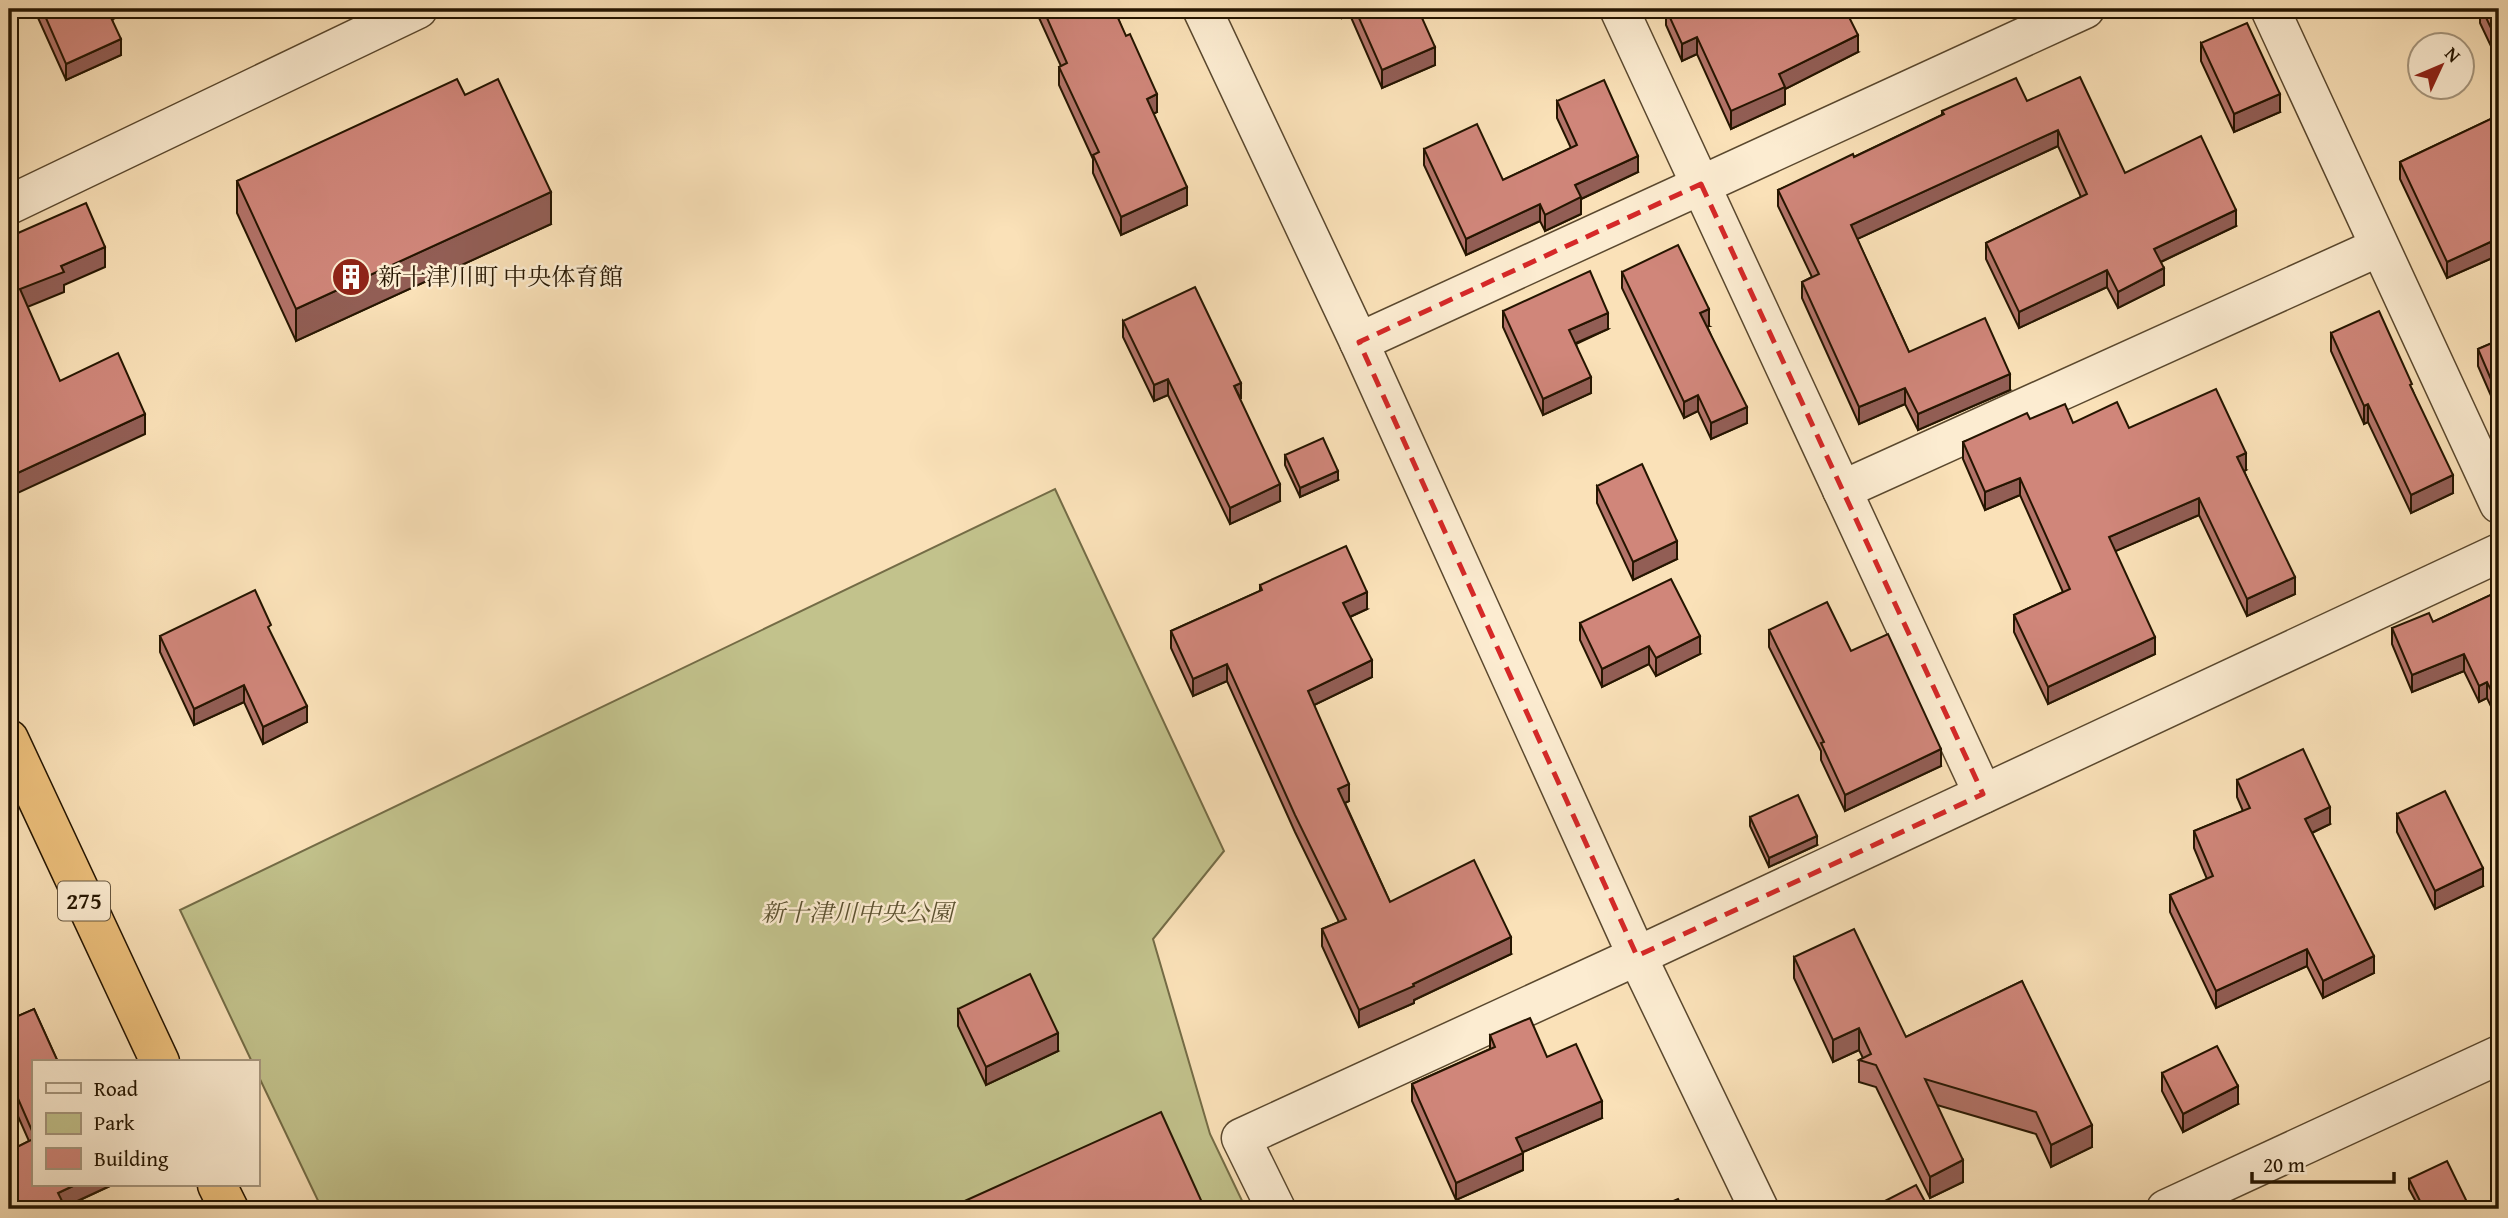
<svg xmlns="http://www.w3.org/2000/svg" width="2508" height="1218" viewBox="0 0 2508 1218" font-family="'Gentium Book Plus','Noto Serif JP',serif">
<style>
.green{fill:#c2c28c;stroke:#746c46;stroke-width:2}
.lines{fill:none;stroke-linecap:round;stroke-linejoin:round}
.minor-casing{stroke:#5a482e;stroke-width:41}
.tertiary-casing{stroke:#5a482e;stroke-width:41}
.trunk-casing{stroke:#251500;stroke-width:41}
.minor{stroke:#fcecd1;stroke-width:38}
.tertiary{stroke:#fcecd1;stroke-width:38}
.trunk{stroke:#edc07c;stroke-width:38}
.wall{fill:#b37369;stroke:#251500;stroke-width:2}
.shaded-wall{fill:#925e55;stroke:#251500;stroke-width:2}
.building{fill:#d0867a;stroke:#251500;stroke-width:2}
.marked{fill:none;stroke:#d62828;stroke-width:5;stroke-dasharray:14 9;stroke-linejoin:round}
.labels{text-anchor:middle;stroke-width:5;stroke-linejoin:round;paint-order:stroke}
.shield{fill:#fcecd1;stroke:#66563f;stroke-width:2}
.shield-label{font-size:23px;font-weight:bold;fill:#251500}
.poi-label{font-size:24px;fill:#251500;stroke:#fcecd1;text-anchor:start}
.park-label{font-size:24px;font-style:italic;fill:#5c5231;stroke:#fcecd1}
</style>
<rect width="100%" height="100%" fill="#fae1b8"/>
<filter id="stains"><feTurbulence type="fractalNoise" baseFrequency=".00286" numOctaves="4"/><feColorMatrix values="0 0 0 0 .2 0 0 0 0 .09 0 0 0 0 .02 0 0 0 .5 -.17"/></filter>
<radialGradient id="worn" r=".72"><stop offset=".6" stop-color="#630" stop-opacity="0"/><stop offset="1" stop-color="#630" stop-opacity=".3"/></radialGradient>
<path class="green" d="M 1055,489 L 1224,851 L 1153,939 L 1210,1134 L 1246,1209 L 322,1209 L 257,1073 L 257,1062 L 252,1062 L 180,910 Z"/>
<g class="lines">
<defs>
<g id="minor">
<path d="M 1619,9 L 1983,794"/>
<path d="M 2270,9 L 2499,504"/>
<path d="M 9,205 L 418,9"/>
<path d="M 1359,342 L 2085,9"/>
<path d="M 1842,490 L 2379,247"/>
<path d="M 1276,1209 L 1241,1138 L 1637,956 L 2499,553"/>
</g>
<g id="tertiary">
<path d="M 1202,9 L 1359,342 L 1637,956 L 1759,1209"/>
<path d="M 2166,1209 L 2499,1055"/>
</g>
<g id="trunk">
<path d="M 9,739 L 160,1062"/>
<path d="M 217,1185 L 229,1209"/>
</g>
</defs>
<use href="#minor" class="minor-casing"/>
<use href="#tertiary" class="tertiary-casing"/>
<use href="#trunk" class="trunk-casing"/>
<use href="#minor" class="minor"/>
<use href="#tertiary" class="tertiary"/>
<use href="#trunk" class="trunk"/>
</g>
<g class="wall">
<path d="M 34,9 L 136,9 L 112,19 L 121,55 L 66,80 Z"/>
<path d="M 1035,9 L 1114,9 L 1157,112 L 1153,114 L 1187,205 L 1121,235 L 1093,173 L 1093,159 L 1059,85 L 1059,67 L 1061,66 Z"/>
<path d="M 1337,9 L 1418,9 L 1435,65 L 1382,88 L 1350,15 L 1342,18 Z"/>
<path d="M 1666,9 L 1858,52 L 1785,89 L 1785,104 L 1731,129 L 1697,54 L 1682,61 L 1666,25 Z"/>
<path d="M 2480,9 L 2499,9 L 2499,63 L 2480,23 Z"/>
<path d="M 2201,43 L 2280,112 L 2234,132 L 2201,61 Z"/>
<path d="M 465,95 L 551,224 L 296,341 L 237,213 L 237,181 Z"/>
<path d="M 1557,101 L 1638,172 L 1581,199 L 1581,214 L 1545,231 L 1540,221 L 1466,255 L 1424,165 L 1424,149 L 1503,180 L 1571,148 L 1557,118 Z"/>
<path d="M 2027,101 L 2125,173 L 2236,226 L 2161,262 L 2164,285 L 2118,308 L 2107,287 L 2019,328 L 1986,259 L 1986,243 L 2081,197 L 2058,146 L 1857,239 L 1909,352 L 2010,390 L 1918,430 L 1905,404 L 1859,424 L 1802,298 L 1802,282 L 1812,277 L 1778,206 L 1778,190 L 1854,157 L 1942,115 L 1942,111 Z"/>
<path d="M 2499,115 L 2499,255 L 2447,278 L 2400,179 L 2400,162 Z"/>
<path d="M 1622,272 L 1709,326 L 1707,326 L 1747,423 L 1711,439 L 1698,411 L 1684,418 L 1622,288 Z"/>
<path d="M 1503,311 L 1608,329 L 1576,344 L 1591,393 L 1543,415 L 1503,327 Z"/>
<path d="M 1123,321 L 1280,501 L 1230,524 L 1168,395 L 1154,401 L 1123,337 Z"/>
<path d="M 2331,333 L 2412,389 L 2453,493 L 2411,513 L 2368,422 L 2364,424 L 2331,351 Z"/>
<path d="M 2499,340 L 2499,414 L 2478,366 L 2478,349 Z"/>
<path d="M 2030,419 L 2129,428 L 2246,470 L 2244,471 L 2295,594 L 2247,616 L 2199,515 L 2115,551 L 2155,654 L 2048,704 L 2014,632 L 2014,615 L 2063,592 L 2020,495 L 1985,510 L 1963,459 L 1963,442 Z"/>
<path d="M 1285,455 L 1338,480 L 1300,497 L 1285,465 Z"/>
<path d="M 1597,486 L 1677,559 L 1633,580 L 1597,503 Z"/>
<path d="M 1260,585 L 1367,609 L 1350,617 L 1372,677 L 1314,705 L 1349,801 L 1345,803 L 1390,902 L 1511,954 L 1414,1000 L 1414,1003 L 1359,1027 L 1322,946 L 1322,929 L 1339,922 L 1295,832 L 1227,681 L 1193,696 L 1171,648 L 1171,631 L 1260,591 Z"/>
<path d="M 2499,591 L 2499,723 L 2487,698 L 2479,702 L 2464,671 L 2412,692 L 2392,644 L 2392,628 L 2433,622 Z"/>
<path d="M 1580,623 L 1700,654 L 1656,676 L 1649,664 L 1602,687 L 1580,640 Z"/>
<path d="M 1769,630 L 1851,651 L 1941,766 L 1845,811 L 1821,760 L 1821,751 L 1769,647 Z"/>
<path d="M 271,635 L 307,722 L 263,744 L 244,702 L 194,725 L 160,652 L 160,636 Z"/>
<path d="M 2237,780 L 2330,824 L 2312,833 L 2374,973 L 2323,998 L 2307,966 L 2216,1008 L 2170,912 L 2170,895 L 2207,879 L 2194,848 L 2194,831 L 2243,811 L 2237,797 Z"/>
<path d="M 2397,814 L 2483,886 L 2435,909 L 2397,832 Z"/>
<path d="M 1750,817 L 1817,845 L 1769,867 L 1750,826 Z"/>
<path d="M 1794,957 L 1906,1037 L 2022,981 L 2092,1147 L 2051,1167 L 2036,1134 L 1937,1105 L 1963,1182 L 1930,1198 L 1876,1087 L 1859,1082 L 1859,1060 L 1863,1058 L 1859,1050 L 1833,1062 L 1794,978 Z"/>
<path d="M 34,1009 L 58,1062 L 33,1062 L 33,1185 L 112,1185 L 65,1207 L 66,1209 L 9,1209 L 9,1151 L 29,1141 L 9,1096 L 9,1020 Z"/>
<path d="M 958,1009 L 1058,1051 L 986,1085 L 958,1026 Z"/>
<path d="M 1490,1035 L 1547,1057 L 1602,1118 L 1523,1152 L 1523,1170 L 1456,1200 L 1412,1101 L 1412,1084 L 1490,1049 Z"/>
<path d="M 2162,1073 L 2238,1104 L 2183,1132 L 2162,1091 Z"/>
<path d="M 2409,1179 L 2467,1209 L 2420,1209 L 2409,1189 Z"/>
</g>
<g class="shaded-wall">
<path d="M 106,9 L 136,9 L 106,22 Z"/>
<path d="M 1342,9 L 1350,9 L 1350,15 L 1342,18 Z"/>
<path d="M 1858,35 L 1858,52 L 1785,89 L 1785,104 L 1731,129 L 1731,111 L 1779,74 Z"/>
<path d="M 1697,37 L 1697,54 L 1682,61 L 1682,44 Z"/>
<path d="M 121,39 L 121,55 L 66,80 L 66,64 Z"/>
<path d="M 1435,47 L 1435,65 L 1382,88 L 1382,70 Z"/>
<path d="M 1157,94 L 1157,112 L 1147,117 L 1147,99 Z"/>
<path d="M 2280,94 L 2280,112 L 2234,132 L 2234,114 Z"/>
<path d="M 2058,130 L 2058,146 L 1851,242 L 1851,225 Z"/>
<path d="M 1638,156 L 1638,172 L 1581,199 L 1581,214 L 1545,231 L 1545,215 L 1575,185 Z"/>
<path d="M 1187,187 L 1187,205 L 1121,235 L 1121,217 Z"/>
<path d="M 551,192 L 551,224 L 296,341 L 296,309 Z"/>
<path d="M 1540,204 L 1540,221 L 1466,255 L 1466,239 Z"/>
<path d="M 2236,210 L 2236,226 L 2154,265 L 2154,249 Z"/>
<path d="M 2499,238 L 2499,255 L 2447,278 L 2447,262 Z"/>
<path d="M 105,247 L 105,267 L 64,285 L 64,292 L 20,310 L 20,289 L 61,266 Z"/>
<path d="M 2164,268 L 2164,285 L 2118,308 L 2118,292 Z"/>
<path d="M 2107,270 L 2107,287 L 2019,328 L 2019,312 Z"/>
<path d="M 1709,309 L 1709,326 L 1700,329 L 1700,313 Z"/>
<path d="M 1608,313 L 1608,329 L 1569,346 L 1569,330 Z"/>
<path d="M 2010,374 L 2010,390 L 1918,430 L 1918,414 Z"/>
<path d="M 1591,377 L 1591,393 L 1543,415 L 1543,399 Z"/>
<path d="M 1168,379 L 1168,395 L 1154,401 L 1154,385 Z"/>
<path d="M 1241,383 L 1241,399 L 1234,386 Z"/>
<path d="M 1905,388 L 1905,404 L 1859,424 L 1859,407 Z"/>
<path d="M 1698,395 L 1698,411 L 1684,418 L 1684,402 Z"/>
<path d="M 2368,404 L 2368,422 L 2364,424 L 2364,406 Z"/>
<path d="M 1747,407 L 1747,423 L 1711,439 L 1711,423 Z"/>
<path d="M 145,414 L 145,434 L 9,497 L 9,477 Z"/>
<path d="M 2246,453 L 2246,470 L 2237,474 L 2237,457 Z"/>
<path d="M 1338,471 L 1338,480 L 1300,497 L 1300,488 Z"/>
<path d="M 2453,475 L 2453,493 L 2411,513 L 2411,495 Z"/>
<path d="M 2020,478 L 2020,495 L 1985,510 L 1985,492 Z"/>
<path d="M 1280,484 L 1280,501 L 1230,524 L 1230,508 Z"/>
<path d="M 2199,498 L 2199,515 L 2109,554 L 2109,537 Z"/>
<path d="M 1677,541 L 1677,559 L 1633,580 L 1633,562 Z"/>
<path d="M 2295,577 L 2295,594 L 2247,616 L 2247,599 Z"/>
<path d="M 1367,592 L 1367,609 L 1343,620 L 1343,603 Z"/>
<path d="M 1700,636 L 1700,654 L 1656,676 L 1656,658 Z"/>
<path d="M 2155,637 L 2155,654 L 2048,704 L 2048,687 Z"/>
<path d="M 1649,646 L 1649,664 L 1602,687 L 1602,669 Z"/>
<path d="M 2464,654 L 2464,671 L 2412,692 L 2412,675 Z"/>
<path d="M 1372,660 L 1372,677 L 1308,708 L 1308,691 Z"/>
<path d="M 1227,664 L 1227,681 L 1193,696 L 1193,679 Z"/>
<path d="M 2487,682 L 2487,698 L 2479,702 L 2479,686 Z"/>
<path d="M 244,685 L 244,702 L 194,725 L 194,709 Z"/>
<path d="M 307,706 L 307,722 L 263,744 L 263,727 Z"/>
<path d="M 1941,749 L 1941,766 L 1845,811 L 1845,795 Z"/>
<path d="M 1349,784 L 1349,801 L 1338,806 L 1338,789 Z"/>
<path d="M 2330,807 L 2330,824 L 2305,836 L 2305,819 Z"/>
<path d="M 1817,836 L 1817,845 L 1769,867 L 1769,858 Z"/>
<path d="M 2483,868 L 2483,886 L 2435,909 L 2435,891 Z"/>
<path d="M 1511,937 L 1511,954 L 1414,1000 L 1414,1003 L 1359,1027 L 1359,1010 Z"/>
<path d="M 2307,949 L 2307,966 L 2216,1008 L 2216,991 Z"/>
<path d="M 2374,956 L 2374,973 L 2323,998 L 2323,981 Z"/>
<path d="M 1859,1028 L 1859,1050 L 1833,1062 L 1833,1040 Z"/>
<path d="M 1058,1033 L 1058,1051 L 986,1085 L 986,1067 Z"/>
<path d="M 2238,1086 L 2238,1104 L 2183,1132 L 2183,1114 Z"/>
<path d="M 1602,1101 L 1602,1118 L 1516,1155 L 1516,1138 Z"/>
<path d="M 2092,1125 L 2092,1147 L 2051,1167 L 2051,1145 Z"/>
<path d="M 1523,1153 L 1523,1170 L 1456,1200 L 1456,1183 Z"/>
<path d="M 1963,1160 L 1963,1182 L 1930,1198 L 1930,1177 Z"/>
<path d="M 75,1185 L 112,1185 L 60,1209 L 58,1193 Z"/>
<path d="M 2467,1202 L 2467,1209 L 2452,1209 Z"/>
</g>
<g class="building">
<path d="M 42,9 L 107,9 L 121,39 L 66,64 Z"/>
<path d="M 1043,9 L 1114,9 L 1126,36 L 1130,34 L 1157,94 L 1147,99 L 1187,187 L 1121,217 L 1093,155 L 1099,152 L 1059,67 L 1067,63 Z"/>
<path d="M 1355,9 L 1418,9 L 1435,47 L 1382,70 Z"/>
<path d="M 1666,9 L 1845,9 L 1858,35 L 1779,74 L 1785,87 L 1731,111 L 1697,37 L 1682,44 Z"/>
<path d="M 2482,9 L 2499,9 L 2499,45 Z"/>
<path d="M 2247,23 L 2280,94 L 2234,114 L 2201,43 Z"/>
<path d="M 2080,77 L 2125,173 L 2201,136 L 2236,210 L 2154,249 L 2164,268 L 2118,292 L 2107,270 L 2019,312 L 1986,243 L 2087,194 L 2058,130 L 1851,225 L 1909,352 L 1985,318 L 2010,374 L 1918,414 L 1905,388 L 1859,407 L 1802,282 L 1819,274 L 1778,190 L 1853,154 L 1854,157 L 1944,114 L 1942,111 L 2016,78 L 2027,101 Z"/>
<path d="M 457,79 L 465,95 L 498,79 L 551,192 L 296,309 L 237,181 Z"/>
<path d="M 1604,80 L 1638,156 L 1575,185 L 1581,197 L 1545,215 L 1540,204 L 1466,239 L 1424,149 L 1477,124 L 1503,180 L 1577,145 L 1557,101 Z"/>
<path d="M 2499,115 L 2499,238 L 2447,262 L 2400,162 Z"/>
<path d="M 86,203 L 105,247 L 61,266 L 64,272 L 20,289 L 60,381 L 118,353 L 145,414 L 9,477 L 9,237 Z"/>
<path d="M 1678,245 L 1709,309 L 1700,313 L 1747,407 L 1711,423 L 1698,395 L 1684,402 L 1622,272 Z"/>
<path d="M 1590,271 L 1608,313 L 1569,330 L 1591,377 L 1543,399 L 1503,311 Z"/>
<path d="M 1195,287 L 1241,383 L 1234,386 L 1280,484 L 1230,508 L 1168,379 L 1154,385 L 1123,321 Z"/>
<path d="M 2379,311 L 2412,384 L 2410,385 L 2453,475 L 2411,495 L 2368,404 L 2364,406 L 2331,333 Z"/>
<path d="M 2499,340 L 2499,398 L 2478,349 Z"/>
<path d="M 2216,389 L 2246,453 L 2237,457 L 2295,577 L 2247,599 L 2199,498 L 2109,537 L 2155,637 L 2048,687 L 2014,615 L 2070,589 L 2020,478 L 1985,492 L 1963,442 L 2027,413 L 2030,419 L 2065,404 L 2073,423 L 2117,402 L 2129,428 Z"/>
<path d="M 1323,438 L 1338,471 L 1300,488 L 1285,455 Z"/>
<path d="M 1642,464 L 1677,541 L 1633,562 L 1597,486 Z"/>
<path d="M 1346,546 L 1367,592 L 1343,603 L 1372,660 L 1308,691 L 1349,784 L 1338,789 L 1390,902 L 1474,860 L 1511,937 L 1413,984 L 1414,986 L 1359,1010 L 1322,929 L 1346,919 L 1295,815 L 1227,664 L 1193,679 L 1171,631 L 1262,590 L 1260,585 Z"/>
<path d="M 1671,579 L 1700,636 L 1656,658 L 1649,646 L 1602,669 L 1580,623 Z"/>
<path d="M 255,590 L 271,625 L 268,627 L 307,706 L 263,727 L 244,685 L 194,709 L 160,636 Z"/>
<path d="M 2499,591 L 2499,706 L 2487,682 L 2479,686 L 2464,654 L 2412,675 L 2392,628 L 2429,613 L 2433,622 Z"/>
<path d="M 1827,602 L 1851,651 L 1888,634 L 1941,749 L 1845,795 L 1821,743 L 1824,742 L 1769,630 Z"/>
<path d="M 2303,749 L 2330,807 L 2305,819 L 2374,956 L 2323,981 L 2307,949 L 2216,991 L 2170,895 L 2213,876 L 2194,831 L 2250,808 L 2237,780 Z"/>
<path d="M 2445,791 L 2483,868 L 2435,891 L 2397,814 Z"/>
<path d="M 1798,795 L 1817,836 L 1769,858 L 1750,817 Z"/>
<path d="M 1854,929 L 1906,1037 L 2022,981 L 2092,1125 L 2051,1145 L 2036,1112 L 1925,1079 L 1963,1160 L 1930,1177 L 1876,1065 L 1859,1060 L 1871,1054 L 1859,1028 L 1833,1040 L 1794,957 Z"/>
<path d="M 1030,974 L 1058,1033 L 986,1067 L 958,1009 Z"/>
<path d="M 34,1009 L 58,1062 L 33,1062 L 33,1133 L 9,1078 L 9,1020 Z"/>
<path d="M 1530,1018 L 1547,1057 L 1576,1044 L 1602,1101 L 1516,1138 L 1523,1153 L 1456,1183 L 1412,1084 L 1495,1047 L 1490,1035 Z"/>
<path d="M 2217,1046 L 2238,1086 L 2183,1114 L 2162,1073 Z"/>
<path d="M 1161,1112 L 1205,1209 L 947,1209 Z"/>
<path d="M 33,1139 L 33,1185 L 75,1185 L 58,1193 L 66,1209 L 9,1209 L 9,1151 Z"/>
<path d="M 2447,1161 L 2467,1202 L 2452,1209 L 2424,1209 L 2409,1179 Z"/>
<path d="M 1916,1185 L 1929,1209 L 1872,1209 L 1882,1205 L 1881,1203 Z"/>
<path d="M 1678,1199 L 1683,1209 L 1654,1209 Z"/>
</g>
<path class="marked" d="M 1701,184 L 1983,794 L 1637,956 L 1359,342 Z"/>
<defs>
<symbol id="building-disc" viewBox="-11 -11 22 22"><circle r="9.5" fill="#8f2418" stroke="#fcecd1"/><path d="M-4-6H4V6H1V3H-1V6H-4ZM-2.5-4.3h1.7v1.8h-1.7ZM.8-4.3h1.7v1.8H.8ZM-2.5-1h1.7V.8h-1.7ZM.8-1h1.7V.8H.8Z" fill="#fff"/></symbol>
</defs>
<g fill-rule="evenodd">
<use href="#building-disc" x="329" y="255" width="44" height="44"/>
</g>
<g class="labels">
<rect class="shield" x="58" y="881.5" width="52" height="39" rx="5"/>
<g class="shield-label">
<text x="84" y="909">275</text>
</g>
<g class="poi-label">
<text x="378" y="285">新十津川町 中央体育館</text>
</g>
<g class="park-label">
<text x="857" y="921">新十津川中央公園</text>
</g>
</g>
<rect width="2508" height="1218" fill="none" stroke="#fae1b8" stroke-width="35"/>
<rect x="10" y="10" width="2487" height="1197" fill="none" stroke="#251500" stroke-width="3.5"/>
<rect x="18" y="18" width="2473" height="1183" fill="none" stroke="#251500" stroke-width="2"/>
<rect x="32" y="1060" width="228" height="126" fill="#fcecd1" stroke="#a6967d" stroke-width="2"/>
<rect x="46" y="1083" width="35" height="10" fill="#fcecd1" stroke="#a6967d" stroke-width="2"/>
<text x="94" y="1096" font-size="21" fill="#251500">Road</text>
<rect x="46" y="1113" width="35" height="21" fill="#c2c28c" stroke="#a6967d" stroke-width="2"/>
<text x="94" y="1130" font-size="21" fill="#251500">Park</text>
<rect x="46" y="1148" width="35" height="21" fill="#d0867a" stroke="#a6967d" stroke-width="2"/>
<text x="94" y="1166" font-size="21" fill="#251500">Building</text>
<g transform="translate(2441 66) rotate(46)"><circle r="33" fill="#fcecd1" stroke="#a6967d" stroke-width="2"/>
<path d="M0-5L12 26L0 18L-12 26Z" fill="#8f2418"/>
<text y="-10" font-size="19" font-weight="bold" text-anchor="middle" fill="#251500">N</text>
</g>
<path d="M2252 1172v10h142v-10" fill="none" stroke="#251500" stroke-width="3.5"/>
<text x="2263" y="1172" font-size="21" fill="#251500" stroke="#fcecd1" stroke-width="5" paint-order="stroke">20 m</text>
<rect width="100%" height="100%" filter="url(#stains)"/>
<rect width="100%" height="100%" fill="url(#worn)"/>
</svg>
